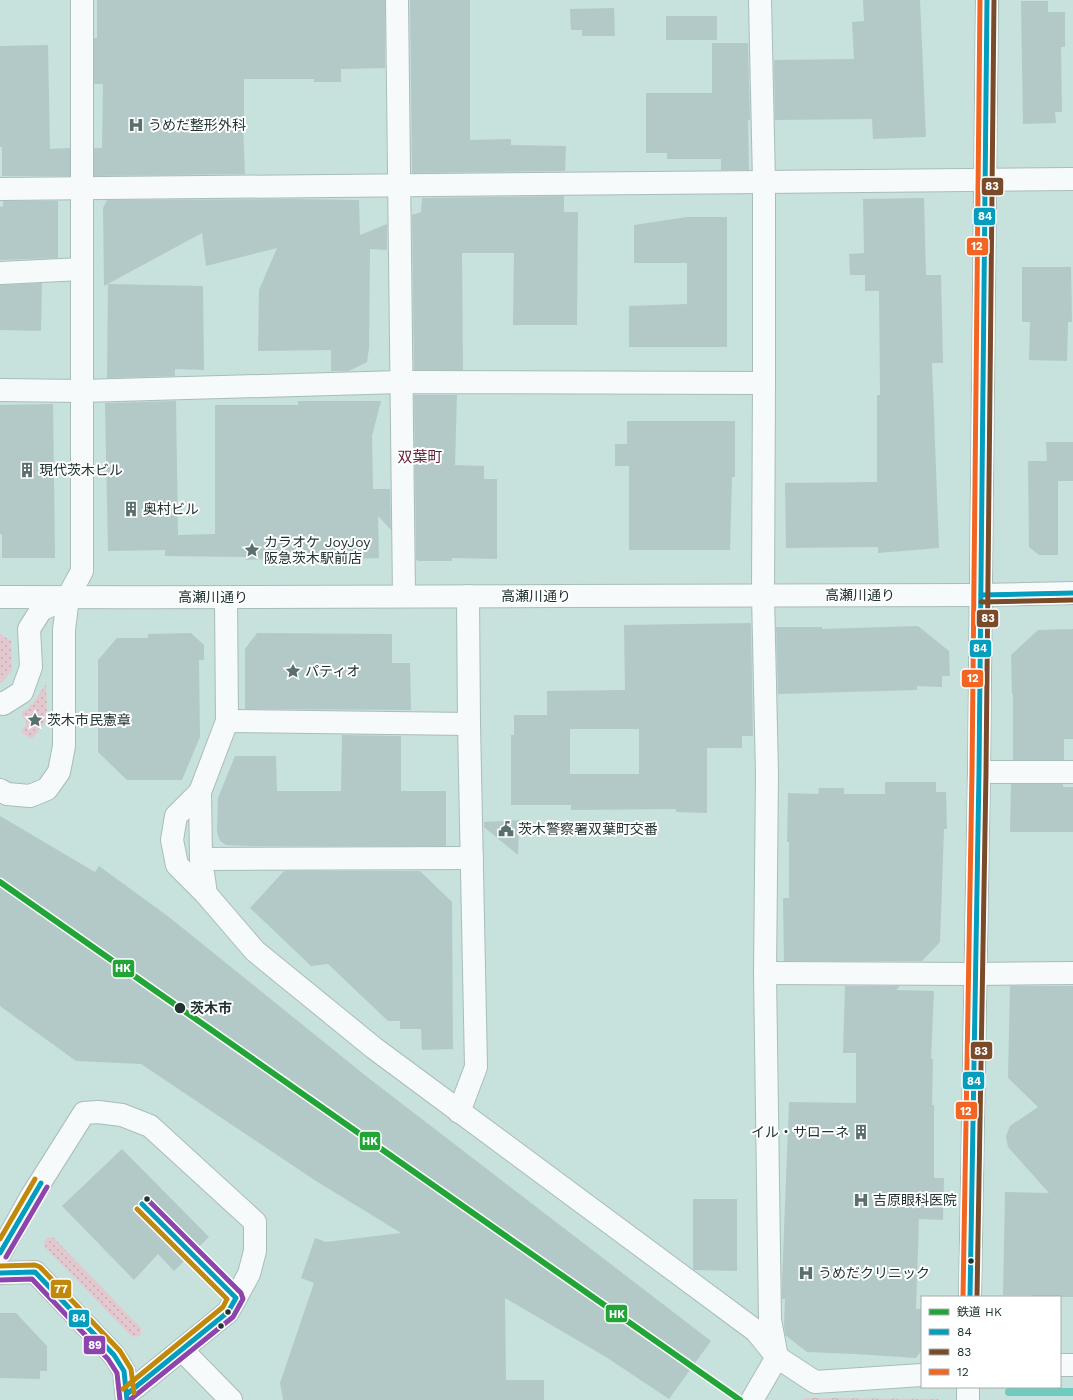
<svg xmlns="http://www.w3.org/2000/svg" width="1073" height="1400" viewBox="0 0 1073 1400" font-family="'Work Sans','Noto Sans JP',sans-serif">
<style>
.grass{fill:url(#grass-dots)}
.park{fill:url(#park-crowns)}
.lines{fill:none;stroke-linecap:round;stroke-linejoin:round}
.stream{stroke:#6ecbbf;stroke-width:8}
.building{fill:#b3c9c8;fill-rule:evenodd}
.minor-casing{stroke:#a8bdba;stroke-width:24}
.tertiary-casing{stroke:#a8bdba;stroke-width:24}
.primary-casing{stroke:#afbdba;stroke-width:24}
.minor{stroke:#f7fafa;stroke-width:22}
.tertiary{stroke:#f7fafa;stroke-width:22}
.primary{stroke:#d9e4e8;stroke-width:22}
.bus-1-casing{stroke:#fff;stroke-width:8}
.bus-2-casing{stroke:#fff;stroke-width:8}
.bus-3-casing{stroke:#fff;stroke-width:8}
.bus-4-casing{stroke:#fff;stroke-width:8}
.bus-5-casing{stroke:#fff;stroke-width:8}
.bus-1{stroke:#039dbe;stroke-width:5}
.bus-2{stroke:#7a4b2a;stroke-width:5}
.bus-3{stroke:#f26522;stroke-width:5}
.bus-4{stroke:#8e44ad;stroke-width:5}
.bus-5{stroke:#c1890c;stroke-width:5}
.rail-1-casing{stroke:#fff;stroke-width:9}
.rail-1{stroke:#21a536;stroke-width:6}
.stop-dot{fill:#203330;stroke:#fff;stroke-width:1.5}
.labels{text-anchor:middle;stroke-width:4;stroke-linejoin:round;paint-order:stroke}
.poi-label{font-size:14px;fill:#203330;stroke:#fff;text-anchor:start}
.street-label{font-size:14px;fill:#203330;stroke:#fff}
.stop-label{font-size:14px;font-weight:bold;fill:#203330;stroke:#fff;text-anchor:start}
.neighbourhood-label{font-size:15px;fill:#631f35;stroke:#fff}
.line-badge{stroke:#fff;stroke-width:1.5}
.badge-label{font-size:11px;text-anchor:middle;font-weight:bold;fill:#fff}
</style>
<defs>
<pattern id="grass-dots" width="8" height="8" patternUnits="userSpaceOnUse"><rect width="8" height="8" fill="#e3c8cf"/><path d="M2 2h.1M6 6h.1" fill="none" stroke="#c2acb2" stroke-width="1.8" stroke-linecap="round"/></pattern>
<pattern id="park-crowns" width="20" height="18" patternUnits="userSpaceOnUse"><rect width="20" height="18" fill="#e3c8cf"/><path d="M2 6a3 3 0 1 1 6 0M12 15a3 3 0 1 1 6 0" fill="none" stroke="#c2acb2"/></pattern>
</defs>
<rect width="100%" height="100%" fill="#c7e1dd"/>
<g class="grass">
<path d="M 0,634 L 11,641 L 12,670 L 3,681 L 0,682 Z"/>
<path d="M 46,684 C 46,709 52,721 31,739 L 21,732 L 27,723 L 21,714 L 33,703 Z"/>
<path d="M 53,1237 L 141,1328 L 141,1334 L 137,1337 L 131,1336 L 45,1247 L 44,1241 L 48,1238 Z"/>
</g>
<path class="park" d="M 804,1398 L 939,1399 L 939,1400 L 802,1400 Z"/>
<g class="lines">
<path class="stream" d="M 1009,1392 L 1073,1392"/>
</g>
<g class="building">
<path d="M 97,0 L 385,0 L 385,68 L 341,69 L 341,82 L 314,82 L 314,79 L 244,79 L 244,126 L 243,126 L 245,174 L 94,176 L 94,148 L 102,148 L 103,84 L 94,84 L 94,38 L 97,38 Z"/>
<path d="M 410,0 L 470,0 L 470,140 L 511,139 L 511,145 L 566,146 L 565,171 L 412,173 Z"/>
<path d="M 863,0 L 920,0 L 926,137 L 873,139 L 872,119 L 775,120 L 774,60 L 854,59 L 852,22 L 864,21 Z"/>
<path d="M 1021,1 L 1048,1 L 1048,12 L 1065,12 L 1065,47 L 1061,47 L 1062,112 L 1055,112 L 1056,123 L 1023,124 Z"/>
<path d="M 614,8 L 615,36 L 582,36 L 582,30 L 571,30 L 570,9 Z"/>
<rect x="666" y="16" width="51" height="24"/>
<path d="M 712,43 L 748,43 L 750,120 L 748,120 L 749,170 L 721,170 L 721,159 L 667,159 L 667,153 L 646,153 L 646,93 L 712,93 Z"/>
<path d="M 48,45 L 50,149 L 70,148 L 70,176 L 2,176 L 2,147 L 0,147 L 0,46 Z"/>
<path d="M 564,196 L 564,212 L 578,212 L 577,325 L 513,325 L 514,253 L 462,253 L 463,370 L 414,370 L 412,215 L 421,212 L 422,198 Z"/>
<path d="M 924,198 L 926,275 L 941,275 L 943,363 L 932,363 L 939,548 L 878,553 L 878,547 L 786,548 L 785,483 L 877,482 L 877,395 L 880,395 L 879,291 L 865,291 L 865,275 L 850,275 L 849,254 L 864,253 L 863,199 Z"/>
<path d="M 291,199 L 359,200 L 360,235 L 387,224 L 387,250 L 370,249 L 369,348 L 367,362 L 349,371 L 331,371 L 331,350 L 258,351 L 259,290 L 277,248 L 206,266 L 202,233 L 104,286 L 103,208 L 107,200 Z"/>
<path d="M 3,201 L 58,201 L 58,258 L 0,260 L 0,207 L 3,206 Z"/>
<path d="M 687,217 L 727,217 L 727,347 L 629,347 L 629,306 L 687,304 L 687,263 L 634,263 L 634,225 Z"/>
<path d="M 1022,267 L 1071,267 L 1072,322 L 1068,322 L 1067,361 L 1029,360 L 1030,322 L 1022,322 Z"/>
<path d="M 42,283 L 41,331 L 0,330 L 0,285 Z"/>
<path d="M 108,284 L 203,286 L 204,370 L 175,369 L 175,376 L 107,378 Z"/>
<path d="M 414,395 L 457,395 L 455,465 L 484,466 L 484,479 L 497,479 L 497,559 L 452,558 L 452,561 L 418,561 L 416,559 Z"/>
<path d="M 176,401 L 178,535 L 215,534 L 215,405 L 298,405 L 298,401 L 381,401 L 372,436 L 373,489 L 390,489 L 391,530 L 378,516 L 379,558 L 351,559 L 351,556 L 245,560 L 245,557 L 165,556 L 165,550 L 108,551 L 105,403 Z"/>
<path d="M 53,404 L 55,558 L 2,558 L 2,534 L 0,534 L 0,405 Z"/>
<path d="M 627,421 L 735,421 L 735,477 L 732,477 L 730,550 L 629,550 L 629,466 L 615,466 L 615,444 L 627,444 Z"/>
<path d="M 1046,442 L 1073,442 L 1073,481 L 1058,481 L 1058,555 L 1039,555 L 1029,547 L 1028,461 L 1047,461 Z"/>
<path d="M 751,623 L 753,736 L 742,736 L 742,748 L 707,748 L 707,813 L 676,812 L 676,809 L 571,810 L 571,805 L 511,805 L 511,735 L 514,735 L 514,715 L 547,715 L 547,691 L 625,690 L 624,625 ZM 570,729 L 639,729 L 639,774 L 570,774 Z"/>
<path d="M 918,626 L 949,651 L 950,676 L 942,676 L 942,687 L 917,686 L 917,690 L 778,694 L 776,627 L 822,627 L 822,629 Z"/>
<path d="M 1073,629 L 1073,739 L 1064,739 L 1064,760 L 1013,760 L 1013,694 L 1012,694 L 1011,655 L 1038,630 Z"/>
<path d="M 191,633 L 204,645 L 204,660 L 199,660 L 200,737 L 182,780 L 127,780 L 98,752 L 98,660 L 117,638 L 148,638 L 148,634 Z"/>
<path d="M 257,633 L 392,634 L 392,663 L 410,663 L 411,710 L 245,709 L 245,649 Z"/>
<path d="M 342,735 L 401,736 L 401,791 L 446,791 L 446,846 L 250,846 L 226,845 L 220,841 L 217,832 L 218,798 L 235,756 L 276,756 L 277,791 L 341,791 Z"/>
<path d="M 885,782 L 936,782 L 936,792 L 946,792 L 947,829 L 944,829 L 940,942 L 922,961 L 784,961 L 783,898 L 789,898 L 789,842 L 787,842 L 788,793 L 818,794 L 819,788 L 844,788 L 844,794 L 885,794 Z"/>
<path d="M 1011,784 L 1063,784 L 1063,787 L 1073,787 L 1073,832 L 1010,832 Z"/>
<path d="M 0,816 L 95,872 L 99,866 L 169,917 L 371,1080 L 711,1341 L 669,1399 L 606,1357 L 505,1298 L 506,1380 L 544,1380 L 544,1400 L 283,1400 L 280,1383 L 314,1283 L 301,1278 L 315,1238 L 326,1242 L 401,1233 L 316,1181 L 141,1064 L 76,1061 L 0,1006 Z"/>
<path d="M 519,820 L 518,855 L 484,827 L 484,822 Z"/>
<path d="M 284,871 L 420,871 L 452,902 L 453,1049 L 422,1050 L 421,1029 L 400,1029 L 400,1021 L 388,1021 L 328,964 L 311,966 L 250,908 Z"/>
<path d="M 845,986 L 900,986 L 896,990 L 934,991 L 931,1059 L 933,1059 L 932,1105 L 934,1105 L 934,1178 L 944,1178 L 943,1220 L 919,1219 L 916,1309 L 922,1309 L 922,1350 L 916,1358 L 855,1354 L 807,1352 L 785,1335 L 784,1324 L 785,1299 L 782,1299 L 782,1281 L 789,1102 L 856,1103 L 856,1053 L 843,1053 Z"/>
<path d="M 1010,986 L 1073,986 L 1073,1297 L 1031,1297 L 1031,1295 L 1003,1295 L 1005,1192 L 1049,1193 L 1008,1147 L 1006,1136 L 1010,1126 L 1038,1107 L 1008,1078 Z"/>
<path d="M 122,1149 L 209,1237 L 174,1271 L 158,1254 L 134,1280 L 62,1206 Z"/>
<path d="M 693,1199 L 737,1199 L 737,1271 L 694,1270 L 693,1268 Z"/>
<path d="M 0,1313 L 16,1313 L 47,1346 L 47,1371 L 40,1371 L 40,1379 L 0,1378 Z"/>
</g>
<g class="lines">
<defs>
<g id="minor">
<path d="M 397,0 L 404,596"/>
<path d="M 0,189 L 1073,179"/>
<path d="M 0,273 L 82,269"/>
<path d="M 0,390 L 82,391 L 401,382 L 764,383"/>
<path d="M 226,598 L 227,721 L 200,792 L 201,859 L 206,894 L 255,951 L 374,1048 L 756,1331 L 777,1357 L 815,1382 L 922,1375"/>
<path d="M 0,703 L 3,704 L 22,692 L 31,667 L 29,629 L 41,610 L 68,597"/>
<path d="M 227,721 L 469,724"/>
<path d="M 979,772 L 1073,772"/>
<path d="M 0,790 L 7,794 L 30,796 L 47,789 L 59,772 L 64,746 L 64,630 L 68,597 L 82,571 L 82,0"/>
<path d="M 200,792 L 176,816 L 172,840 L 177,865 L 206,894"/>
<path d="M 201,859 L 472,858"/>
<path d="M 765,973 L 975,974 L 1073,973"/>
<path d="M 459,1112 L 476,1067 L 469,724 L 468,596"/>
<path d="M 0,1253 L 31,1197 L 84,1113 L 98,1112 L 122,1115 L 150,1126 L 255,1222 L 255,1251 L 249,1274 L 228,1312 L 127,1394"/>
<path d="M 182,1350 L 231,1400"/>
<path d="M 1060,1365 L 1073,1365"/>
<path d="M 752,1400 L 777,1357 L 770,1320 L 765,973 L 767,774 L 763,595 L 764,383 L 764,182 L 760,0"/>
</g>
<g id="tertiary">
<path d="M 0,597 C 327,598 654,595 981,595 L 1073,593"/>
<path d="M 970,1297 L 979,772 L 987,0"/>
<path d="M 968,1400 L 968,1387"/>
</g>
<path id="primary" d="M 0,1273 L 35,1272 L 114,1355 L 124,1371 L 127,1400"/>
</defs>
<use href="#minor" class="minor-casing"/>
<use href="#tertiary" class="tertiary-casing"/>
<use href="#primary" class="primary-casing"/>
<use href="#minor" class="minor"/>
<use href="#tertiary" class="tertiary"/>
<use href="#primary" class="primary"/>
<defs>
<g id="bus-1">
<path d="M 981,595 L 1073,593"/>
<path d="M 0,1253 L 41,1183"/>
<path d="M 0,1273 L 35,1272 L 114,1355 L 124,1371 L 127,1400"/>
<path d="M 970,1297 L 979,772 L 987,0"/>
<path d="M 127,1394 L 228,1312 L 236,1298 L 142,1204"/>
</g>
<g id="bus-2">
<path d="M 981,602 L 1073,600"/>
<path d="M 977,1297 L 986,772 L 994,0"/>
</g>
<path id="bus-3" d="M 963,1297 L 972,772 L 980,0"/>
<g id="bus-4">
<path d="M 6,1257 L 47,1187"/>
<path d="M 0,1280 L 32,1279 L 108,1359 L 117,1373 L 120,1400"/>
<path d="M 131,1399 L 233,1317 L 243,1299 L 241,1293 L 147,1199"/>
</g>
<g id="bus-5">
<path d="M 0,1239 L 35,1179"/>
<path d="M 0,1266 L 35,1265 L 40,1267 L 120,1351 L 131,1369 L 134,1393"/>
<path d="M 123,1389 L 223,1307 L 227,1299 L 137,1209"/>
</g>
</defs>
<use href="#bus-1" class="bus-1-casing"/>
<use href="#bus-2" class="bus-2-casing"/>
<use href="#bus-3" class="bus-3-casing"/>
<use href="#bus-4" class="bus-4-casing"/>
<use href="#bus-5" class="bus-5-casing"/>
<use href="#bus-1" class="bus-1"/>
<use href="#bus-2" class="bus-2"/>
<use href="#bus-3" class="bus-3"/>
<use href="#bus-4" class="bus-4"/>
<use href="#bus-5" class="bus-5"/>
<defs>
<path id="rail-1" d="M 0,882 L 740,1400"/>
</defs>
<use href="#rail-1" class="rail-1-casing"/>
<use href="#rail-1" class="rail-1"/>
</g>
<defs>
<symbol id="hospital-bare" viewBox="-9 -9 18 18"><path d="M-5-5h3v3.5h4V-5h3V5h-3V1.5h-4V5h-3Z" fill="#5a706d" stroke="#fff" stroke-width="2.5" paint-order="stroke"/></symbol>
<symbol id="building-bare" viewBox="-9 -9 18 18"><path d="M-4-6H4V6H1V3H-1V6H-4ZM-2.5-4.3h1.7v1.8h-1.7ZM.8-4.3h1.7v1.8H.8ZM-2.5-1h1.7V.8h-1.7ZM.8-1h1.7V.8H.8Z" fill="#5a706d" stroke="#fff" stroke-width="2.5" paint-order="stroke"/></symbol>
<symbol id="sight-bare" viewBox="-9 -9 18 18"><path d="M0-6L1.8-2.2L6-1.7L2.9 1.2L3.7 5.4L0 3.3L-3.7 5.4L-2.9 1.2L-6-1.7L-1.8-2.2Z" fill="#5a706d" stroke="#fff" stroke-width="2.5" paint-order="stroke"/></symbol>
<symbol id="civic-bare" viewBox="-9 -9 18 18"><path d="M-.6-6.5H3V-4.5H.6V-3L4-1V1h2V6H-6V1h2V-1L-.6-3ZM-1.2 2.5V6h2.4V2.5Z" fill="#5a706d" stroke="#fff" stroke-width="2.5" paint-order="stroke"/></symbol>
</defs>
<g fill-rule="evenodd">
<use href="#hospital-bare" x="125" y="114" width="22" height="22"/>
<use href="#building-bare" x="16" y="459" width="22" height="22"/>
<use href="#building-bare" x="120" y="498" width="22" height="22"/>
<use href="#sight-bare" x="241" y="539" width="22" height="22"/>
<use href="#sight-bare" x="282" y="660" width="22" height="22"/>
<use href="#sight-bare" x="24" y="709" width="22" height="22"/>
<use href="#civic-bare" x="495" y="818" width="22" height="22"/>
<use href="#building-bare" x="850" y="1121" width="22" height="22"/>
<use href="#hospital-bare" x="850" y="1189" width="22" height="22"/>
<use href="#hospital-bare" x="795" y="1262" width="22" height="22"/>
</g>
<g class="stop-dot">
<circle cx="180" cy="1008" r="6"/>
<circle cx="147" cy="1199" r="3.5"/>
<circle cx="971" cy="1261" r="3.5"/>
<circle cx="228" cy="1312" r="3.5"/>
<circle cx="221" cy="1326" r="3.5"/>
</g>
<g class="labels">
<g class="poi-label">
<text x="148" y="130">うめだ整形外科</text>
<text x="39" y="475">現代茨木ビル</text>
<text x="143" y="514">奥村ビル</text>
<text x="264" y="547">カラオケ JoyJoy<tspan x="264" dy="16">阪急茨木駅前店</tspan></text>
<text x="305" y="676">パティオ</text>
<text x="47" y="725">茨木市民憲章</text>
<text x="518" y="834">茨木警察署双葉町交番</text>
<text x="849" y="1137" text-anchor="end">イル・サローネ</text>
<text x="873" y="1205">吉原眼科医院</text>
<text x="818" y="1278">うめだクリニック</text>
</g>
<g class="street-label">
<text x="860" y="600">高瀬川通り</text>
<text x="536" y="601">高瀬川通り</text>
<text x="213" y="602">高瀬川通り</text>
</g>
<g class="stop-label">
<text x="190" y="1013">茨木市</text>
</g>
<g class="neighbourhood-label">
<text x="420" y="462">双葉町</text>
</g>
</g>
<g class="line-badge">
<rect x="981" y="177" width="23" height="19" rx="4" fill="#7a4b2a"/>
<rect x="973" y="207" width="23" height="19" rx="4" fill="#039dbe"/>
<rect x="966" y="237" width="23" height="19" rx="4" fill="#f26522"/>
<rect x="976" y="609" width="23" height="19" rx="4" fill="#7a4b2a"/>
<rect x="969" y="639" width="23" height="19" rx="4" fill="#039dbe"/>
<rect x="961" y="669" width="23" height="19" rx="4" fill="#f26522"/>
<rect x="112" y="959" width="23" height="19" rx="4" fill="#21a536"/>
<rect x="970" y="1041" width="23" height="19" rx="4" fill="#7a4b2a"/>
<rect x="962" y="1071" width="23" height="19" rx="4" fill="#039dbe"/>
<rect x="955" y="1101" width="23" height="19" rx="4" fill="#f26522"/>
<rect x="359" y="1131" width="22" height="20" rx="4" fill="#21a536"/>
<rect x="50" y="1279" width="22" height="20" rx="4" fill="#c1890c"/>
<rect x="605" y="1304" width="23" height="19" rx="4" fill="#21a536"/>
<rect x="68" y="1309" width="22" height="19" rx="4" fill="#039dbe"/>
<rect x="83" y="1335" width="23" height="20" rx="4" fill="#8e44ad"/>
</g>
<g class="badge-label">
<text x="992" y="190">83</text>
<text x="985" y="220">84</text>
<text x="977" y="250">12</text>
<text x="988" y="622">83</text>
<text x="980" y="652">84</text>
<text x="973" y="682">12</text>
<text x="123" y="972">HK</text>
<text x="981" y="1055">83</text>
<text x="974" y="1085">84</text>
<text x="966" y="1115">12</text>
<text x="370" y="1145">HK</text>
<text x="61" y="1293">77</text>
<text x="617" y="1318">HK</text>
<text x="79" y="1322">84</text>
<text x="95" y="1349">89</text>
</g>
<rect x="921" y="1296" width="140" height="92" fill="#ffffff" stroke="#a6adac"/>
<rect x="929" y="1309" width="20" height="6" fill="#21a536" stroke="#a6adac"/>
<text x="957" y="1316" font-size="12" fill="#203330">鉄道 HK</text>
<rect x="929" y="1329" width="20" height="6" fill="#039dbe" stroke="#a6adac"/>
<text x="957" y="1336" font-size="12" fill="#203330">84</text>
<rect x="929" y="1349" width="20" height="6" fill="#7a4b2a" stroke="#a6adac"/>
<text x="957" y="1356" font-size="12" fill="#203330">83</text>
<rect x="929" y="1369" width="20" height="6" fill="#f26522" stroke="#a6adac"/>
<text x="957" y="1376" font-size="12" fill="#203330">12</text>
</svg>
